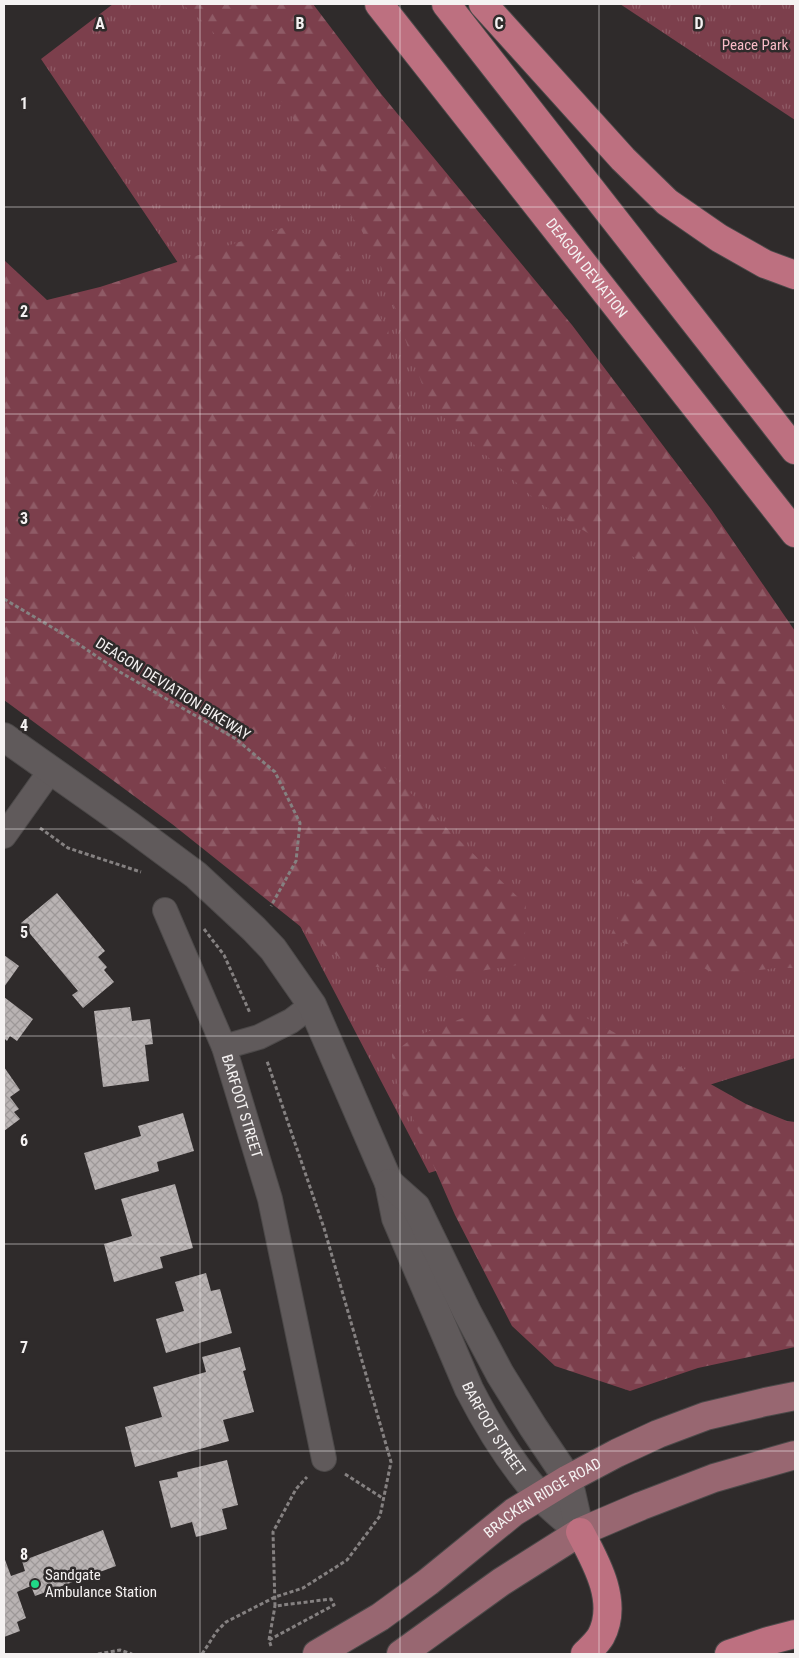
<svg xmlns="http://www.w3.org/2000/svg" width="799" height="1658" viewBox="0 0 799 1658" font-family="'Roboto Condensed',sans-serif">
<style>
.grass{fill:url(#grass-tufts)}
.forest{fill:url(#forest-firs)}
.building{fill:url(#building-cross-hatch)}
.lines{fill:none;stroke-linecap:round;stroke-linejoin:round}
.street-casing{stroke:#4c4949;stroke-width:26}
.secondary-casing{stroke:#4c4949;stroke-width:30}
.primary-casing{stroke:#4c4949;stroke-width:30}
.highway-casing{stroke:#4c4949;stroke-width:30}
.path{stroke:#858181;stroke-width:3;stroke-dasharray:4 2.5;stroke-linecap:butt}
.street{stroke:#605a5b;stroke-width:24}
.secondary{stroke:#605a5b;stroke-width:28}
.primary{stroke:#986771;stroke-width:28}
.highway{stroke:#bd7080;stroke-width:28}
.grid{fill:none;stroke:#f5f2f2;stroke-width:1;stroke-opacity:0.55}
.poi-dot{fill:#20d887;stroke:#2f2b2b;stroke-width:2}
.labels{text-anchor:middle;stroke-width:5;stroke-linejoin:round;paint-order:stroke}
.park-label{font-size:15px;fill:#f9bbc6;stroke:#2f2b2b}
.street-label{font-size:15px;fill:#f5f2f2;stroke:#2f2b2b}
.poi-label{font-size:15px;fill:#f5f2f2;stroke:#2f2b2b;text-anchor:start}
.grid-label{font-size:16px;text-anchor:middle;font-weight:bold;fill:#f5f2f2;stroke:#2f2b2b;stroke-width:5;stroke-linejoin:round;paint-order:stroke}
</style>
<defs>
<pattern id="grass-tufts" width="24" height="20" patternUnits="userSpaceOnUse" patternTransform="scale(1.25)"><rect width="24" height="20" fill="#7c3f4c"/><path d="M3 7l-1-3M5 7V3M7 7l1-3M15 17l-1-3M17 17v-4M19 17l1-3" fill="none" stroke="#8f5b66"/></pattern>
<pattern id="forest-firs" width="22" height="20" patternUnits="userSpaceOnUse" patternTransform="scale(1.25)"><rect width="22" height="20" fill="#7c3f4c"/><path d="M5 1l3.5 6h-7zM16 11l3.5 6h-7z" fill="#8f5b66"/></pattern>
<pattern id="building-cross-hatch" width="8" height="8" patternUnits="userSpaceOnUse" patternTransform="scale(1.25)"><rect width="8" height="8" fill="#b9b3b3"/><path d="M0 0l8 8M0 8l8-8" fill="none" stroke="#9d9898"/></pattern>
</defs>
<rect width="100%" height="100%" fill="#2f2b2b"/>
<g class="grass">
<path d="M 113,4 L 262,4 L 795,756 L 795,1058 L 429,1173 L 297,920 L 287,425 L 41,59 Z"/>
<path d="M 620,4 L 795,4 L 795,120 Z"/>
</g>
<g class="forest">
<path d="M 182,4 L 313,4 L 382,95 L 572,325 L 711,509 L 795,631 L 795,968 L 776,968 L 716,975 L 683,956 L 609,940 L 631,885 L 705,838 L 727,777 L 727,714 L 689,613 L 639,560 L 591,535 L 538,502 L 430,405 L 402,331 L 376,251 L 324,177 L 287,107 L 197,16 Z"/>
<path d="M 282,228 L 328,239 L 388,329 L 401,438 L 356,539 L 335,659 L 358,742 L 526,905 L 524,964 L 441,977 L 345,962 L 172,824 L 4,700 L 4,260 L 47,300 L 100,287 Z"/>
<path d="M 569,1009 L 675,1064 L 746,1104 L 787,1121 L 795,1122 L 795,1347 L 698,1368 L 630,1391 L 555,1366 L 512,1326 L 455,1215 L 397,1082 L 392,1054 L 414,1037 L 468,1016 Z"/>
</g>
<g class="building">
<path d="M 57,893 L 105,951 L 98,957 L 107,967 L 104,970 L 114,982 L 83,1008 L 72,995 L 78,991 L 21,923 Z"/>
<path d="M 4,955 L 19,966 L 4,987 Z"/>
<path d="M 4,997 L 33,1019 L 17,1041 L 10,1036 L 7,1041 L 4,1038 Z"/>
<path d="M 130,1007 L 132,1021 L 150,1019 L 153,1044 L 145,1045 L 149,1081 L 103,1087 L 94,1011 Z"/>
<path d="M 4,1067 L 20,1090 L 10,1097 L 19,1109 L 14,1112 L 20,1119 L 4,1131 Z"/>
<path d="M 183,1113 L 194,1151 L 157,1162 L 159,1171 L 95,1190 L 84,1153 L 141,1136 L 138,1126 Z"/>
<path d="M 175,1184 L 193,1248 L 160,1257 L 163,1268 L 114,1282 L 104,1244 L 132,1236 L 121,1199 Z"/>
<path d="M 206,1273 L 211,1291 L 220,1289 L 232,1333 L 166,1353 L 156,1319 L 184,1311 L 175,1282 Z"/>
<path d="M 240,1347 L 246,1370 L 243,1371 L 254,1412 L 223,1420 L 229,1441 L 135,1467 L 125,1427 L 162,1417 L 153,1387 L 206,1372 L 202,1357 Z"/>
<path d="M 227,1460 L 238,1505 L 222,1509 L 227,1529 L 196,1537 L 192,1522 L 171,1528 L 159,1481 L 178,1477 L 177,1472 Z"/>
<path d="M 103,1530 L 116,1566 L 35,1596 L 31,1586 L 17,1592 L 26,1618 L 17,1622 L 20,1631 L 4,1637 L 4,1557 L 11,1576 L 25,1571 L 22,1561 Z"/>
</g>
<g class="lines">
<defs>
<g id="street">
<path d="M 4,836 L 51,770"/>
<path id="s1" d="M 165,910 L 224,1047 L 270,1199 L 324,1459"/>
<path d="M 224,1047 L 259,1037 L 291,1021 L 312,1005"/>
</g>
<g id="secondary">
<path id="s2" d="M 4,737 L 130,826 L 196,875 L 254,929 L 273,949 L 312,1005 L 389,1183 L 396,1218 L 469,1389 C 487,1424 513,1466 540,1496 C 552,1509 567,1520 580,1532"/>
<path d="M 389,1183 L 416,1207 L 467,1312 L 500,1374 L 533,1427 L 568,1479 L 580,1532"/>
</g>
<g id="primary">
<path id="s3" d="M 317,1654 L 380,1617 L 428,1582 L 514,1512 L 568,1479 L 617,1453 L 658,1434 L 706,1416 L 765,1402 L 795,1396"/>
<path d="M 401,1654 L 501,1582 L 580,1532 L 641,1506 L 714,1478 L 795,1455"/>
</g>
<g id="highway">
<path id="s4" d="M 379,4 L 795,533"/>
<path d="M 446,4 L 795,450"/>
<path d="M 483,4 L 623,159 L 667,202 L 719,238 L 765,264 L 795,275"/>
<path d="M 580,1532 C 596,1562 619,1602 601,1636 C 597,1643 590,1649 585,1654"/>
<path d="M 729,1654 L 768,1641 L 795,1634"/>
</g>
</defs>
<use href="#street" class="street-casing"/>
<use href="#secondary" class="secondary-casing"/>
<use href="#primary" class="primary-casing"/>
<use href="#highway" class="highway-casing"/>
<g class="path">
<path d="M 4,599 L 65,635 L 120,672 L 236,739 L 275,772 L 300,823 L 296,861 L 271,906"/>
<path d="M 40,828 L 68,848 L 141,872"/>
<path d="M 204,929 L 224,955 L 250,1013"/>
<path d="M 345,1474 L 384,1499"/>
<path d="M 269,1640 L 275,1606"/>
<path d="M 271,1646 L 269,1640 L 334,1605 L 331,1599 L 275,1606 L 273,1532 L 296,1489 L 307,1477"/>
<path d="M 98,1654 L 120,1650 L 132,1654"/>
<path d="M 202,1654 L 217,1631 L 226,1622 L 275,1597 L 303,1588 L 347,1560 L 380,1516 L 391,1462 L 324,1228 L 267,1061"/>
</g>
<use href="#street" class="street"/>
<use href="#secondary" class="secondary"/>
<use href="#primary" class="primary"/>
<use href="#highway" class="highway"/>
</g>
<path class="grid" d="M 200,4 L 200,1654M 400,4 L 400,1654M 599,4 L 599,1654M 4,207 L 795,207M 4,414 L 795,414M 4,622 L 795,622M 4,829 L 795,829M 4,1036 L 795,1036M 4,1244 L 795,1244M 4,1451 L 795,1451"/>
<circle class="poi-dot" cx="35" cy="1584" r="5"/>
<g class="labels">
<g class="park-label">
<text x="755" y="50">Peace Park</text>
</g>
<g class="street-label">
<text dy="5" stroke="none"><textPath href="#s4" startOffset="336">DEAGON DEVIATION</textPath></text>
<text transform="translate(173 689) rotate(32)" y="5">DEAGON DEVIATION BIKEWAY</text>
<text dy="5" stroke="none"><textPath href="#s1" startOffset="211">BARFOOT STREET</textPath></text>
<text dy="5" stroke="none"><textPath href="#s2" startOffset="874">BARFOOT STREET</textPath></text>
<text dy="5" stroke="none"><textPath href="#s3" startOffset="275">BRACKEN RIDGE ROAD</textPath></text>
</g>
<g class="poi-label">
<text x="45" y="1580">Sandgate<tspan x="45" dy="17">Ambulance Station</tspan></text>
</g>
</g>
<g class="grid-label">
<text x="100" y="29">A</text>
<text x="300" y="29">B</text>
<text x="499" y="29">C</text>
<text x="699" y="29">D</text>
<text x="24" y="109">1</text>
<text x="24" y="317">2</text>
<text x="24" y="524">3</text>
<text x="24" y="731">4</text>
<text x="24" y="938">5</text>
<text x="24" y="1146">6</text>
<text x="24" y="1353">7</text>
<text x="24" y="1560">8</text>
</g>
<rect width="799" height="1658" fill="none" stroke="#f5f2f2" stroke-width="10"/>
</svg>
